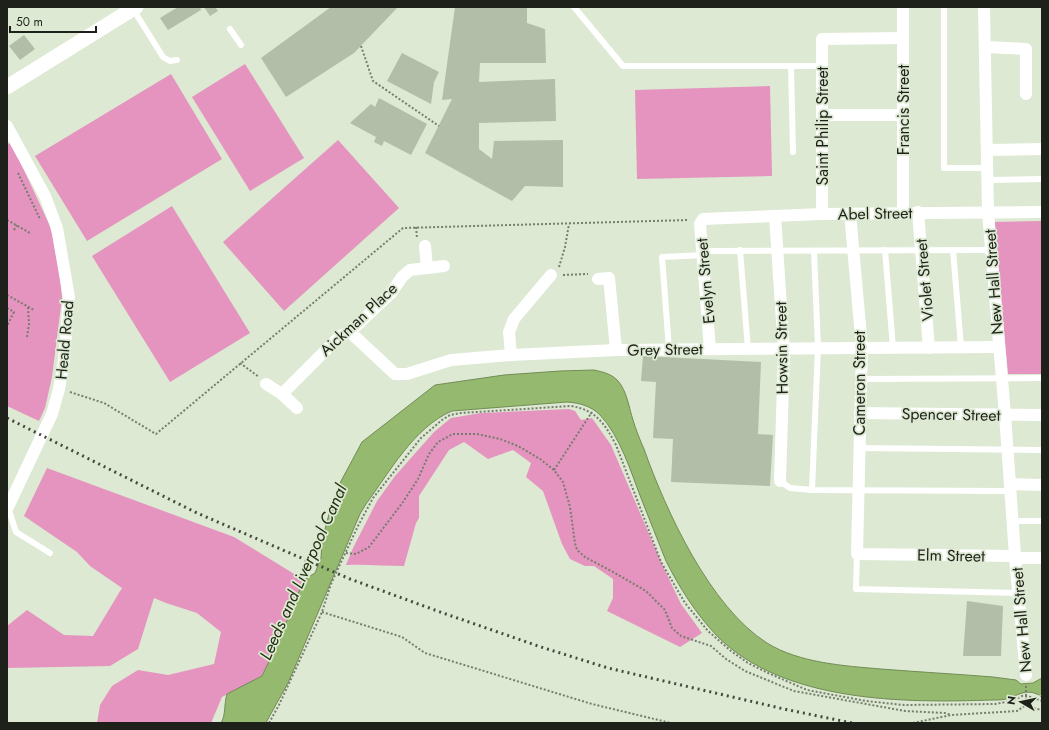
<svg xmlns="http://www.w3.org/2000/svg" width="1049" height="730" viewBox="0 0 1049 730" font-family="Jost,sans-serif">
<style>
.green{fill:#e494bf}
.water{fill:#95ba6f;stroke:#718c55}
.building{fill:#b2bea7}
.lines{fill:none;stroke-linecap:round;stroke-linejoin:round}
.path{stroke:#767d6e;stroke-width:2;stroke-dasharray:2 2;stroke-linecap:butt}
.service{stroke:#fff;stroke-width:6}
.minor{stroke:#fff;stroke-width:12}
.tertiary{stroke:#fff;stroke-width:15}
.rail{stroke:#454a3f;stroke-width:3;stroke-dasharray:2 4;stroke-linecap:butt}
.labels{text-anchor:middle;stroke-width:3.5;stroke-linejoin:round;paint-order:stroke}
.street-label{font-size:16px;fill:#1d2119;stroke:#dde9d2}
.water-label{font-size:17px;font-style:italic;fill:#223111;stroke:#dde9d2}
</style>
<rect width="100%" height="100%" fill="#dde9d2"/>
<g class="green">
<path d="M 245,64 L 304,158 L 250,191 L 192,97 Z"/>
<path d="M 171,74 L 222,159 L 87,241 L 35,156 Z"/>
<path d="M 770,86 L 772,176 L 637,179 L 635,90 Z"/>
<path d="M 338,140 L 399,208 L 284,311 L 223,242 Z"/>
<path d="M 11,142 L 49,224 L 57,250 L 62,298 L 52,377 L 45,408 L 39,421 L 7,406 L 7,145 Z"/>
<path d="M 172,206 L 250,333 L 170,382 L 92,256 Z"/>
<path d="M 1042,221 L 1042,374 L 1008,374 L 994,222 Z"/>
<path d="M 569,409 L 575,411 L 581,420 L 592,418 L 611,445 L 661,562 L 681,604 L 702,633 L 680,647 L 607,611 L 613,598 L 613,579 L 594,566 L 585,566 L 570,559 L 562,544 L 543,491 L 526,477 L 531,463 L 513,450 L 488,459 L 464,442 L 449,450 L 419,496 L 419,518 L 416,523 L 404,566 C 385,566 366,564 346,565 L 353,548 L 377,501 L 395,476 L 434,432 L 451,418 L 481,413 Z"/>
<path d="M 47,468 L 234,537 L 304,580 L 273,653 L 262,676 L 222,697 L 211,723 L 97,723 L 100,705 L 112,686 L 138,670 L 168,675 L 214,664 L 221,632 L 197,613 L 166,603 L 154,598 L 138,649 L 110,666 L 7,668 L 7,626 L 27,610 L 64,635 L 93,636 L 122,588 L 90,566 L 77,552 L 24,516 Z"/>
</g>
<path class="water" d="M 594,370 C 603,372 612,374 618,381 C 627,391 629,408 633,420 C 636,430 640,440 644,449 C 666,511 710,607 767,643 C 799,663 845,666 881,669 C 919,672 956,674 993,677 L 1016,680 L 1021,684 L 1033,683 L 1040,679 L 1042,679 L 1042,697 C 1028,687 1019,695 1006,699 C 1002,700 997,700 993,700 C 905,703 784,703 717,636 C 696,614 679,587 666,561 C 658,540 649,519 641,498 C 631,472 620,436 600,415 C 591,406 580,403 567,402 L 452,411 C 414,427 389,473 366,504 L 360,514 L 288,683 L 268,719 L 266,723 L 221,723 C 226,715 224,703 227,694 L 262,676 L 273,653 L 304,580 L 315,573 L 321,558 L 322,540 L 331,507 L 340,483 L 362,442 L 435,385 L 504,375 L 560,371 Z"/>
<g class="building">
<path d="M 178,7 L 200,7 L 201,10 L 168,30 L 160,18 Z"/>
<path d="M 204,7 L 215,7 L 218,11 L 210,16 Z"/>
<path d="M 331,7 L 398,7 L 354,53 L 286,97 L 261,58 Z"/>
<path d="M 455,7 L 527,7 L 527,23 L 545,29 L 546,63 L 480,63 L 479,82 L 555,79 L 556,121 L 479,123 L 479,149 L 492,159 L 494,141 L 563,140 L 563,187 L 525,186 L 512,201 L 425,153 L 452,99 L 442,100 Z"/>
<path d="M 24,35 L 35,49 L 20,60 L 9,46 Z"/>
<path d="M 402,53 L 439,72 L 434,82 L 431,104 L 387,81 Z"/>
<path d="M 379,98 L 427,124 L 411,155 L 384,141 L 382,146 L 374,142 L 376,137 L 350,123 L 371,104 L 375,107 Z"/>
<path d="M 643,356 L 761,362 L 758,434 L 773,435 L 770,486 L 671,482 L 673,439 L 653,438 L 656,382 L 641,381 Z"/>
<path d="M 967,601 L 1003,606 L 1001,656 L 963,656 Z"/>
</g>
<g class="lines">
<g class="path">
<path d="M 361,46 L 373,81 L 439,126"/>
<path d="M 18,173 L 40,219"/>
<path d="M 7,220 L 30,233"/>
<path d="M 416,227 L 417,238"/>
<path d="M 14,230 L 17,225"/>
<path d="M 559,267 L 565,247 L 569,224"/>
<path d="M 563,275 L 588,274"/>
<path d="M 7,295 L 34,310"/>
<path d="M 7,308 L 14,312 L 7,326"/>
<path d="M 27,337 L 29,324 L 28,307"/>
<path d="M 240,363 L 259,377"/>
<path d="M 70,392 L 104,403 L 156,434 L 403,228 L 689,220"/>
<path d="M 554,470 L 592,412"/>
<path d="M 346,553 L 356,554 L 369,547 L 403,502 L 418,479 L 429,454 L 438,442 L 453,434 L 477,434 L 500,439 L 518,446 L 540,459 L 554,470 L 563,482 L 570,507 L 575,543 L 577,550 L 585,557 L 615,573 L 646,591 L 665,610 L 672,628 L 681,636 L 711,646 L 726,659 L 745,671 L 794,691 L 905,711 L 945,713 L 951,715"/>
<path d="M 322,612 L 402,637 L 425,653 L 592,704 L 671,723"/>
<path d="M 1026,686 L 1026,705"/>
<path d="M 269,723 L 279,705 L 322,612 L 331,584 L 342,560 L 358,526 L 373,498 L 421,438 L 442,420 L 450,415 L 461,413 L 571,406 C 596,410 605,424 616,445 L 661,562 L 685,603 L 708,631 L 731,651 L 748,663 L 768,673 L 807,690 L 866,701 L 904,705 L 995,704 L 1012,701 L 1022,696 L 1031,697 L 1042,701"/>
<path d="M 913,723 L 951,715 L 1017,711 L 1026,705 L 1032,708 L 1042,710"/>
</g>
<g class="service">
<path d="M 574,7 L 623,66 L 822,66"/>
<path d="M 944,7 L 944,168 L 987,168"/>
<path d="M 133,9 L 163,57 L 170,61 L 177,60"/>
<path d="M 230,29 L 241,45"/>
<path d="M 791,66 L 793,152"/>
<path d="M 987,180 L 1042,179"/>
<path d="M 740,250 L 748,349"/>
<path d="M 885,250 L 893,348"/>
<path d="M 953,250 L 961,347"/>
<path d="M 703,251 L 991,250"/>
<path d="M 669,349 L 662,257 L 704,255"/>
<path d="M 861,379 L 1042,378"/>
<path d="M 859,448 L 1042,450"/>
<path d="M 780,481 L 790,488 L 812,490 L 1010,491"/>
<path d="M 812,490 L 818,347 L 814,251"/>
<path d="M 8,507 L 16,532 L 50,553"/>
<path d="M 1012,521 L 1042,521"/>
<path d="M 857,554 L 856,589 L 1018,593"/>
</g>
<g class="minor">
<path d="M 903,7 L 903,213"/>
<path d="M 984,7 L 988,212 L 1005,415 L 1015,556"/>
<path d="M 985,47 L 1026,49 L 1026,94"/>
<path d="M 822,115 L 903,115"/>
<path d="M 7,126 L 45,196 L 57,228 L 69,297 L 64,360 L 59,389 L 52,414 L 8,507"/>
<path d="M 987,150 L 1042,149"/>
<path d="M 918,212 L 929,348"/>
<path d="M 850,213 L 862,348 L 857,554 L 1015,556 L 1015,558 L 1042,558"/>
<path d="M 822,214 L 822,39 L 903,38"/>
<path d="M 775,216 L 784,351 L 780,481"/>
<path d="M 425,246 L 427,267"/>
<path d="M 598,279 L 609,278 L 616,350"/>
<path d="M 350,332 L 395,374 L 407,374 L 451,360 L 511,355 L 616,350 L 998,347"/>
<path d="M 710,349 L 700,224 L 703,219 L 822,214 L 1042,212"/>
<path d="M 511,355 L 509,332 L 514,319 L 551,275"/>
<path d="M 266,384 L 282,394 L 297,408"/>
<path d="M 282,394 L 340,336 L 350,332 L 391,293 L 402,277 L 410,270 L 444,266"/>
<path d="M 860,413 L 1042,415"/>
<path d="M 1010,484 L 1042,485"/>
<path d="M 1015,558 L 1026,675"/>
</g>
<path class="tertiary" d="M 7,87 L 136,7"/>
<path class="rail" d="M 7,418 L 197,513 L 350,579 L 443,613 L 541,647 L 608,668 L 784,709 L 852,723"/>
</g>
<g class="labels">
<g class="street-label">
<text transform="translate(903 110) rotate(-90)" y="6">Francis Street</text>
<text transform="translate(822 126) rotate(-90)" y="6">Saint Philip Street</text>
<text transform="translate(875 213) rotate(-1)" y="6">Abel Street</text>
<text transform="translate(924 280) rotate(-95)" y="6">Violet Street</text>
<text transform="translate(705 281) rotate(-95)" y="6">Evelyn Street</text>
<text transform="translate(993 282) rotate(-94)" y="6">New Hall Street</text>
<text transform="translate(358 319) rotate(-43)" y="6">Aickman Place</text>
<text transform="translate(64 340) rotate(-85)" y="6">Heald Road</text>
<text transform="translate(781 348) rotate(-91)" y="6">Howsin Street</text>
<text transform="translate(665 349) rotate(-1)" y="6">Grey Street</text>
<text transform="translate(859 383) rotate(-90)" y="6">Cameron Street</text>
<text transform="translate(951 414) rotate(1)" y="6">Spencer Street</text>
<text transform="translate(951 555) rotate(1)" y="6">Elm Street</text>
<text transform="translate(1021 620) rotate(-95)" y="6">New Hall Street</text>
</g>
<g class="water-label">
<text transform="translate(303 572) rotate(-66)" y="6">Leeds and Liverpool Canal</text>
</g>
</g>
<rect width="1049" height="730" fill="none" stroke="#1d2119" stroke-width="16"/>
<g transform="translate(1021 702) rotate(279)" stroke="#dde9d2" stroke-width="3" paint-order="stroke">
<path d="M0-3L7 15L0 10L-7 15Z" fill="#1d2119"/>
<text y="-6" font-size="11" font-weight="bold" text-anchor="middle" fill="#1d2119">N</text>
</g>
<path d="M10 26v6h86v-6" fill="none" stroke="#1d2119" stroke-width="2"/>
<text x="16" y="26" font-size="12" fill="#1d2119" stroke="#dde9d2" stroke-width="3" paint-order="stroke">50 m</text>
</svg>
